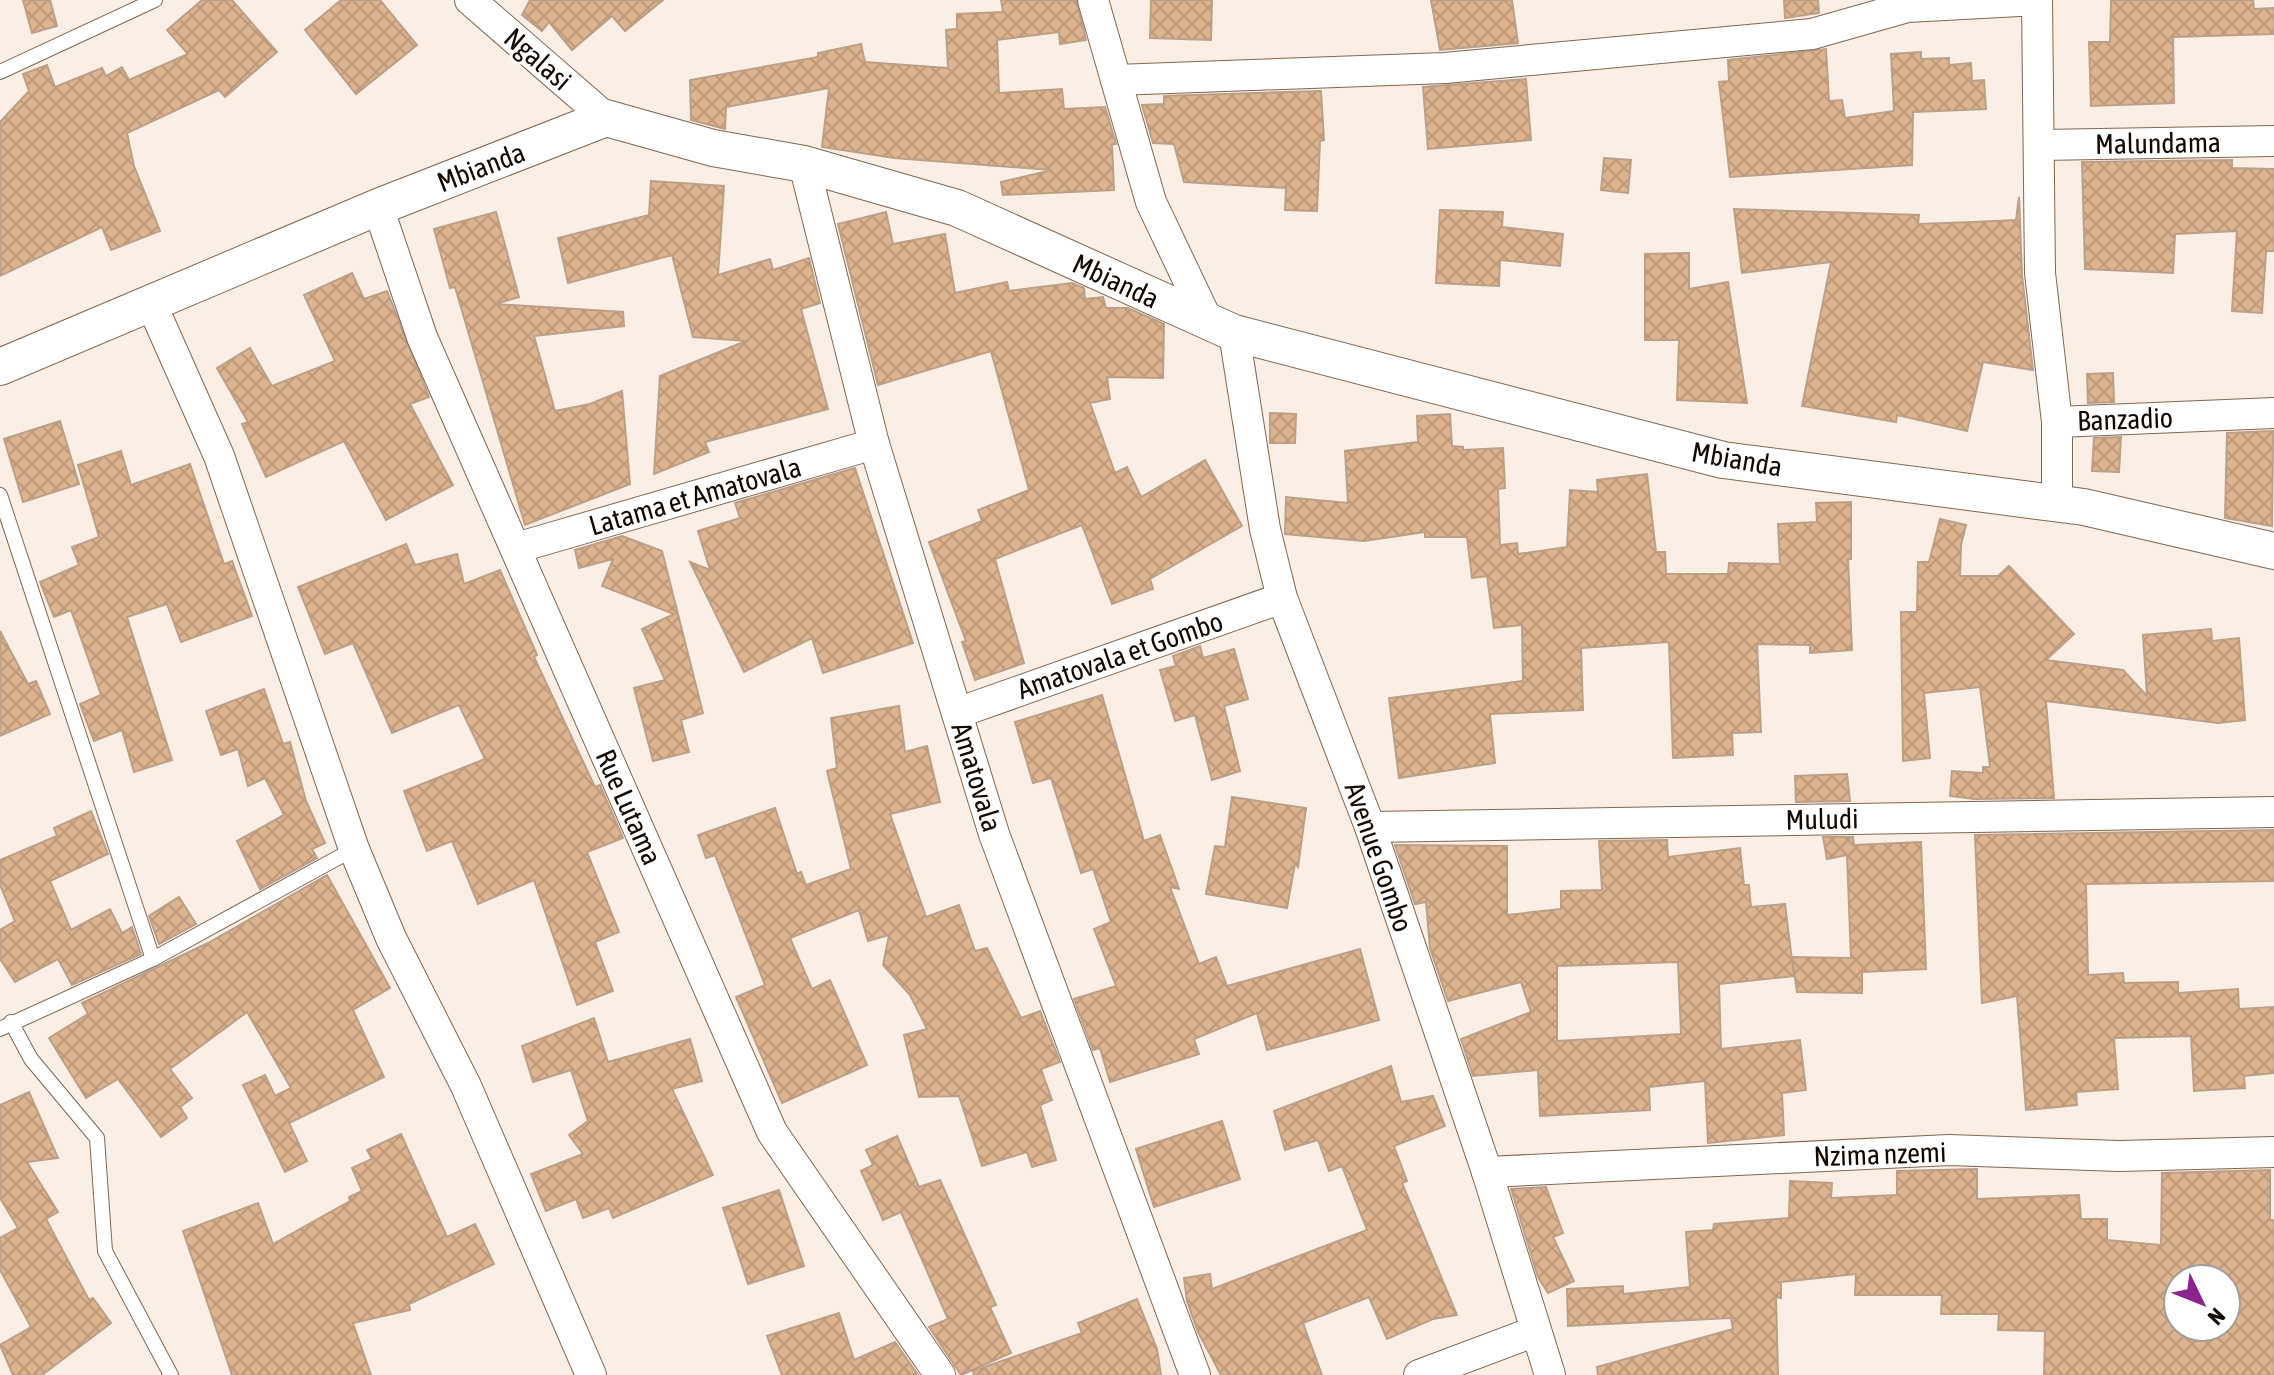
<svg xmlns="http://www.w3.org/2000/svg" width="2274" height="1375" viewBox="0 0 2274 1375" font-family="'Asap Condensed',sans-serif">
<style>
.building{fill:url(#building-cross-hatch);stroke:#bb9f87;stroke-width:2;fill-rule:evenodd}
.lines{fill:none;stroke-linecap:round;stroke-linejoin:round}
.service-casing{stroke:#806650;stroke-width:16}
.minor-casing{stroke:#806650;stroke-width:32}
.tertiary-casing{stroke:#806650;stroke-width:38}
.service{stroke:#fff;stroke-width:14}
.minor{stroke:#fff;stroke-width:30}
.tertiary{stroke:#fff;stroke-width:36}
.labels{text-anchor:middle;stroke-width:6;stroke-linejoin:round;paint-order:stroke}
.street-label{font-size:28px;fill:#120903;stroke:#fff}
</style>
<defs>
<pattern id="building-cross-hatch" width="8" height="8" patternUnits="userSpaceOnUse" patternTransform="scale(2)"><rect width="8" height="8" fill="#deb48f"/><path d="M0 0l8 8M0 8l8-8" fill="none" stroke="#bd997a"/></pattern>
</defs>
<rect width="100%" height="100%" fill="#fbefe5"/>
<g class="building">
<path d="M 23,0 L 50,0 L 57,26 L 32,33 Z"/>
<path d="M 202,0 L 232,0 L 277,52 L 225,97 L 219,90 L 127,133 L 134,166 L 160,231 L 111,250 L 102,227 L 0,276 L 0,122 L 29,91 L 23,74 L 47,65 L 55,87 L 102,68 L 106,76 L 122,67 L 129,80 L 188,54 L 167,30 Z"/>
<path d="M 341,0 L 380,0 L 417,45 L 356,94 L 305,30 Z"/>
<path d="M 530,0 L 663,0 L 625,31 L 612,16 L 572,50 L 549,22 L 542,31 L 522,15 Z"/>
<path d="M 1001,0 L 1076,0 L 1086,40 L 1060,44 L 1059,32 L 997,40 L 999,93 L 1062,89 L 1064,109 L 1105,107 L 1116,144 L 1112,144 L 1114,190 L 1003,195 L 1001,182 L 1052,170 L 894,158 L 822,147 L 829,88 L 726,107 L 725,129 L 691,120 L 690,80 L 818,57 L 818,53 L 861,44 L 865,62 L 948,68 L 946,30 L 957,29 L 957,14 L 1003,12 Z"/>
<path d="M 1151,0 L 1212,0 L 1211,40 L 1150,38 Z"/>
<path d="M 1431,0 L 1512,0 L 1518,43 L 1440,50 Z"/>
<path d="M 1784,0 L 1818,0 L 1819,13 L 1785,18 Z"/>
<path d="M 2111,0 L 2253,0 L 2254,9 L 2274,8 L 2274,34 L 2173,37 L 2174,103 L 2091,106 L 2089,42 L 2110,42 Z"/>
<path d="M 1826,49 L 1829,101 L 1842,100 L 1845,118 L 1894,111 L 1891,54 L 1921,52 L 1921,59 L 1949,58 L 1949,65 L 1971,63 L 1972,81 L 1984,80 L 1986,109 L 1913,112 L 1912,165 L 1730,177 L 1719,82 L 1729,81 L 1728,60 Z"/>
<path d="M 1526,79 L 1531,140 L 1428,149 L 1423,87 Z"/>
<path d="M 1321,91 L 1324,140 L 1320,141 L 1317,211 L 1285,210 L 1286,188 L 1184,182 L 1174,144 L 1153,143 L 1142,105 L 1164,104 L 1164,96 Z"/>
<path d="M 1604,158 L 1631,160 L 1628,193 L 1601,190 Z"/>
<path d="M 2232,160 L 2232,168 L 2274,169 L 2274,251 L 2266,251 L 2262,313 L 2232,311 L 2237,231 L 2175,234 L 2173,273 L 2085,269 L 2082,162 Z"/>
<path d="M 651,181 L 724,186 L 718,275 L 770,259 L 773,270 L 809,258 L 820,303 L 801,309 L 828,409 L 705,442 L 709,452 L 654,474 L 660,376 L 746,341 L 693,337 L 672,255 L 568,283 L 558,238 L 649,215 Z"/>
<path d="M 2019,197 L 2022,275 L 2033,370 L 1983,362 L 1967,431 L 1897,415 L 1896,422 L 1802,406 L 1831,262 L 1742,273 L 1734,209 L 1919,215 L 1918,224 L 1973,222 L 2016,220 Z"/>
<path d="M 1440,210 L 1503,212 L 1502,227 L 1563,234 L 1560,266 L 1500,260 L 1499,286 L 1436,283 Z"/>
<path d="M 496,212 L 519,297 L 495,304 L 623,312 L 624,326 L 534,336 L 555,411 L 590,404 L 622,391 L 630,484 L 525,525 L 455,287 L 450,288 L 434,229 Z"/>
<path d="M 886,212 L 893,244 L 945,234 L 955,293 L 1007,282 L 1009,291 L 1072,283 L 1084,288 L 1085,299 L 1103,297 L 1106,308 L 1128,308 L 1164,324 L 1163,378 L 1107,377 L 1110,399 L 1090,403 L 1115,473 L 1127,467 L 1141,497 L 1205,460 L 1242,526 L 1150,579 L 1153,589 L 1112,604 L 1082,525 L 995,559 L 1024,663 L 975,680 L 962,642 L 966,641 L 929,542 L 982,521 L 978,510 L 1029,490 L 991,351 L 878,385 L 838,224 Z"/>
<path d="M 1689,253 L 1689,289 L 1728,282 L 1747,403 L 1677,400 L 1679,340 L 1645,340 L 1645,254 Z"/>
<path d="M 352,273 L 364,299 L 387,291 L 429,397 L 410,404 L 453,485 L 386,520 L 344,441 L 266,477 L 242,424 L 248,422 L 217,368 L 250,348 L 272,386 L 335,361 L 304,295 Z"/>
<path d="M 2113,373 L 2114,402 L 2088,403 L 2087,374 Z"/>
<path d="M 1270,413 L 1296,414 L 1295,443 L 1270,443 Z"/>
<path d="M 1450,414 L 1452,446 L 1463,447 L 1463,450 L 1503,448 L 1505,488 L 1498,489 L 1500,545 L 1517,543 L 1518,554 L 1567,547 L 1570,490 L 1598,492 L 1597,480 L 1647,474 L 1656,552 L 1665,552 L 1666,574 L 1728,574 L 1729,563 L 1780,564 L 1778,524 L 1817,522 L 1816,503 L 1851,502 L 1851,559 L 1848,559 L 1852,650 L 1810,653 L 1810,645 L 1757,644 L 1761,732 L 1732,733 L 1733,755 L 1673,758 L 1669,642 L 1581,648 L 1583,710 L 1490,714 L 1495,763 L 1399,778 L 1389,698 L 1523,681 L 1522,625 L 1494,628 L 1487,576 L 1472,578 L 1467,537 L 1425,537 L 1425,532 L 1364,541 L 1285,534 L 1286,497 L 1348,503 L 1345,451 L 1418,442 L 1417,416 Z"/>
<path d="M 60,421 L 79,484 L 23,502 L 4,439 Z"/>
<path d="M 2273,431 L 2272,526 L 2225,518 L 2227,433 Z"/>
<path d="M 2121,437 L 2119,472 L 2092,471 L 2094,438 Z"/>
<path d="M 121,451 L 131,485 L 190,464 L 224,564 L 232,561 L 252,616 L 181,642 L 167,604 L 127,617 L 172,760 L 134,772 L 122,730 L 94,741 L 80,704 L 101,695 L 71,610 L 54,617 L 40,582 L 79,565 L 72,547 L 99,537 L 78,465 Z"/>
<path d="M 855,468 L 913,643 L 823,673 L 812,638 L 744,672 L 690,562 L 710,570 L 698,531 L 740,518 L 735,503 Z"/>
<path d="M 1940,519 L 1966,525 L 1961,545 L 1960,576 L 1998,576 L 2009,566 L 2074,634 L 2046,660 L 2123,670 L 2147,696 L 2143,635 L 2211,629 L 2212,641 L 2239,638 L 2245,720 L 2218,723 L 2046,701 L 2054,798 L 1974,799 L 1950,796 L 1952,771 L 1983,773 L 1983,767 L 1990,767 L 1980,687 L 1924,693 L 1930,758 L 1903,761 L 1901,612 L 1917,612 L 1918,562 L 1929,562 Z"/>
<path d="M 622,536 L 662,551 L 703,713 L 681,720 L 689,752 L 653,761 L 634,688 L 665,680 L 642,629 L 674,614 L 602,586 L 613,559 L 579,568 L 575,550 Z"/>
<path d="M 406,544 L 415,565 L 457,554 L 464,584 L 500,570 L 537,655 L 534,657 L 595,787 L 600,785 L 623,838 L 587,852 L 619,932 L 595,942 L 613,991 L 577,1005 L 534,880 L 478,904 L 452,841 L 427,851 L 404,791 L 485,759 L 459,705 L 392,733 L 353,643 L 325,654 L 298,587 Z"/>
<path d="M 0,631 L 28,684 L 36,681 L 50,714 L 0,736 Z"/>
<path d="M 1200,646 L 1203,658 L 1234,649 L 1248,699 L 1224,706 L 1240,771 L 1212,780 L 1195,715 L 1175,721 L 1160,670 L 1176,666 L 1173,656 Z"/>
<path d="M 264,689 L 283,744 L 290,742 L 306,801 L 325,843 L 312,849 L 317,858 L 260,889 L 237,841 L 284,815 L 265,778 L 248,786 L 238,749 L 221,755 L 206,711 Z"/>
<path d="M 1102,695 L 1144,841 L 1160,835 L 1179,889 L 1170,887 L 1199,964 L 1216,957 L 1227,986 L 1360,949 L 1379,1020 L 1267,1050 L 1257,1013 L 1194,1039 L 1199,1054 L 1110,1082 L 1100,1048 L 1093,1050 L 1074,999 L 1116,986 L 1094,929 L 1111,922 L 1093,869 L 1081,873 L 1051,778 L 1033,783 L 1015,722 Z"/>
<path d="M 899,706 L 905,752 L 927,746 L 940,802 L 890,814 L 926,917 L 959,905 L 975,951 L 987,948 L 1021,1018 L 1040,1011 L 1060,1062 L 1041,1069 L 1052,1100 L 1040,1105 L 1056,1160 L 1032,1167 L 1027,1152 L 982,1166 L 959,1096 L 919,1097 L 904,1035 L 927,1029 L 910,995 L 883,965 L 889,935 L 868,941 L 859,910 L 790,938 L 812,989 L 830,980 L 867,1065 L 782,1103 L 736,997 L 765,985 L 715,855 L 706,858 L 698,835 L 775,808 L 797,874 L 801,872 L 806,885 L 851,869 L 827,771 L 837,768 L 831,718 Z"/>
<path d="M 1847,774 L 1850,801 L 1796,802 L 1795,776 Z"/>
<path d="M 1232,797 L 1306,808 L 1298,867 L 1295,864 L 1287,908 L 1206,894 L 1215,846 L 1225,847 Z"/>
<path d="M 91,811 L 108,854 L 50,881 L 71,930 L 110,909 L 122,933 L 132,927 L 141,954 L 72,985 L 58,959 L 15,982 L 0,959 L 0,930 L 15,921 L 0,885 L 0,860 L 57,836 L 54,828 Z"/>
<path d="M 2274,830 L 2274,881 L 2086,884 L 2088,975 L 2123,973 L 2124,983 L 2178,982 L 2178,993 L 2238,989 L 2239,1009 L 2274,1007 L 2274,1073 L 2244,1076 L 2245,1088 L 2194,1091 L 2191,1036 L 2114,1038 L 2118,1089 L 2076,1092 L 2077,1105 L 2026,1110 L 2017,996 L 1982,1003 L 1975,835 Z"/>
<path d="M 1823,837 L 1853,837 L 1854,845 L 1921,842 L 1926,969 L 1862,972 L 1862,993 L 1797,992 L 1792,957 L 1851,958 L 1847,855 L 1827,859 Z"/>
<path d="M 1667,840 L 1668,857 L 1740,848 L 1744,885 L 1749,885 L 1751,907 L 1785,904 L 1794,976 L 1719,984 L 1721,1049 L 1800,1040 L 1806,1090 L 1782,1093 L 1784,1135 L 1708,1143 L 1705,1081 L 1649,1087 L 1650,1110 L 1540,1116 L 1538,1070 L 1473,1076 L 1461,1039 L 1531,1012 L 1521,982 L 1448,1001 L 1430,948 L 1426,902 L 1415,904 L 1395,845 L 1507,846 L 1507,915 L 1561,909 L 1561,891 L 1602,890 L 1599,841 ZM 1678,962 L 1681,1034 L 1557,1041 L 1557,966 Z"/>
<path d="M 327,875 L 390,988 L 353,1010 L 384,1077 L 289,1123 L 307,1161 L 285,1172 L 243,1085 L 265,1075 L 275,1096 L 291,1088 L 247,1012 L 170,1069 L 192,1098 L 180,1107 L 187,1118 L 161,1137 L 118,1079 L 86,1098 L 49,1038 L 88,1014 L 82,1003 L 208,943 Z"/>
<path d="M 179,897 L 196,924 L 159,944 L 149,916 Z"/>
<path d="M 594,1018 L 608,1062 L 690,1039 L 702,1081 L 672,1089 L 713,1175 L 613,1218 L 609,1208 L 583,1218 L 576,1199 L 546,1211 L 531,1174 L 583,1154 L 569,1135 L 588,1121 L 571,1070 L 533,1082 L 522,1046 Z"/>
<path d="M 1391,1066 L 1401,1102 L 1433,1096 L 1445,1126 L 1394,1146 L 1407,1181 L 1402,1183 L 1457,1315 L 1433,1319 L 1387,1339 L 1369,1297 L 1303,1323 L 1322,1375 L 1221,1375 L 1198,1332 L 1187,1301 L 1184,1278 L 1210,1274 L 1212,1289 L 1367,1230 L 1342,1166 L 1329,1171 L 1318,1140 L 1285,1150 L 1274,1111 Z"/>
<path d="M 29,1092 L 58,1158 L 27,1162 L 58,1212 L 46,1219 L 89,1300 L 93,1298 L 111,1323 L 42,1375 L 13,1375 L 0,1345 L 31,1327 L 0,1270 L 0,1238 L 18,1228 L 0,1198 L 0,1105 Z"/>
<path d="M 1222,1121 L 1240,1179 L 1154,1207 L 1136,1149 Z"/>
<path d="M 401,1134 L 447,1237 L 475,1224 L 494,1264 L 409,1304 L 410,1310 L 353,1323 L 371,1375 L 232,1375 L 183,1231 L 258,1203 L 273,1244 L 350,1201 L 349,1197 L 362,1191 L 352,1168 L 372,1159 L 367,1150 Z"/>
<path d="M 897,1136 L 919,1187 L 940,1180 L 996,1305 L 990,1307 L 1011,1353 L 961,1375 L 929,1327 L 948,1319 L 901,1212 L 883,1220 L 861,1171 L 873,1165 L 866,1150 Z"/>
<path d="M 1977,1169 L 1977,1199 L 2079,1195 L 2081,1219 L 2107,1219 L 2107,1240 L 2161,1245 L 2162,1173 L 2270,1170 L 2270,1220 L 2274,1220 L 2274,1375 L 2044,1375 L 2045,1331 L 1998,1330 L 1999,1314 L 1941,1314 L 1942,1295 L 1855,1295 L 1856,1274 L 1781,1282 L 1781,1298 L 1776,1297 L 1778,1375 L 1598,1375 L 1597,1367 L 1733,1329 L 1731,1318 L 1568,1326 L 1567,1289 L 1623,1286 L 1623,1294 L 1690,1287 L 1686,1232 L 1713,1230 L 1714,1224 L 1789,1218 L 1790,1181 L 1832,1183 L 1831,1198 L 1897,1195 L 1897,1171 ZM 2178,1279 L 2226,1279 L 2226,1327 L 2178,1327 Z"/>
<path d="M 1546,1187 L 1563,1233 L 1553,1237 L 1574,1281 L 1548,1293 L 1538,1277 L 1511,1189 Z"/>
<path d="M 779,1190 L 804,1266 L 748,1284 L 723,1208 Z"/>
<path d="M 1137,1299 L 1157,1349 L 1161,1375 L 974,1375 L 973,1371 L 1082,1333 L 1078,1323 Z"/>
<path d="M 839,1313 L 854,1360 L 895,1342 L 918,1375 L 782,1375 L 767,1336 Z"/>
</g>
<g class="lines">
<defs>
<g id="service">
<path d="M 0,72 L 155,0"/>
<path d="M 0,495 L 153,959"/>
<path d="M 11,1022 L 31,1059 L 97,1138 L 105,1251 L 171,1375"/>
<path d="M 0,1029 L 153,959 L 354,849"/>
</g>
<g id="minor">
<path d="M 470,0 L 606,118"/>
<path d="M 1093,0 L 1151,202 L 1209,324"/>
<path d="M 1116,80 L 1445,68 L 1812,34 L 1907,7 L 2037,0 L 2040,273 L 2057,422"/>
<path d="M 2041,145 L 2274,141"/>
<path d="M 804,164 L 874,444 L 994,834 L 1195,1375"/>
<path d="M 378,207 L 422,337 L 772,1132 L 940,1375"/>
<path d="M 151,303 L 219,456 L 354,849 L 391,938 L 466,1086 L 591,1375"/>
<path d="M 1234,333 L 1265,529 L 1282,598 L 1370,827 L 1487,1172 L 1550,1375"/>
<path d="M 2057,504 L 2057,422 L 2274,413"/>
<path d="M 516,548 L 874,444"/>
<path d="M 957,713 L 1282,598"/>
<path d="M 1370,827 L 2274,812"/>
<path d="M 1487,1172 L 1949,1150 L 2119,1156 L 2274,1152"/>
<path d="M 1419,1375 L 1536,1331"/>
</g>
<path id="tertiary" d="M 0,367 L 378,207 L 606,118 L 713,148 L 804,164 L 957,208 L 1234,333 L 1723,460 L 2084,507 L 2274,551"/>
</defs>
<use href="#service" class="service-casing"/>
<use href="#minor" class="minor-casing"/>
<use href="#tertiary" class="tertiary-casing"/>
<use href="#service" class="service"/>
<use href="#minor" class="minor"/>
<use href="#tertiary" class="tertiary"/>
</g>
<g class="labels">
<g class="street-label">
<text transform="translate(538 59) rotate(41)" y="10">Ngalasi</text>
<text transform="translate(2158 143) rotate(-1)" y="10">Malundama</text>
<text transform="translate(481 167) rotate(-21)" y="10">Mbianda</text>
<text transform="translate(1116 281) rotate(25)" y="10">Mbianda</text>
<text transform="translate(2125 419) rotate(-2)" y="10">Banzadio</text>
<text transform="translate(1737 459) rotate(10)" y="10">Mbianda</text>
<text transform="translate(695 496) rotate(-16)" y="10">Latama et Amatovala</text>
<text transform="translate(1120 655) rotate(-19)" y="10">Amatovala et Gombo</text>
<text transform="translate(977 777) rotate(73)" y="10">Amatovala</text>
<text transform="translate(629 807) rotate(66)" y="10">Rue Lutama</text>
<text transform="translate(1822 819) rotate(-1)" y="10">Muludi</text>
<text transform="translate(1379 857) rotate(71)" y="10">Avenue Gombo</text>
<text transform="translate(1880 1154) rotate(-2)" y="10">Nzima nzemi</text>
</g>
</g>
<g transform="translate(2202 1303) rotate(133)"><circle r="38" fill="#ffffff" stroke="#a09d9a" stroke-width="2"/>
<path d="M0-6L14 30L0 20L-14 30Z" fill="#8a248c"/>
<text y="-12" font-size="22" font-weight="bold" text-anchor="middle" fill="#120903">N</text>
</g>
</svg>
